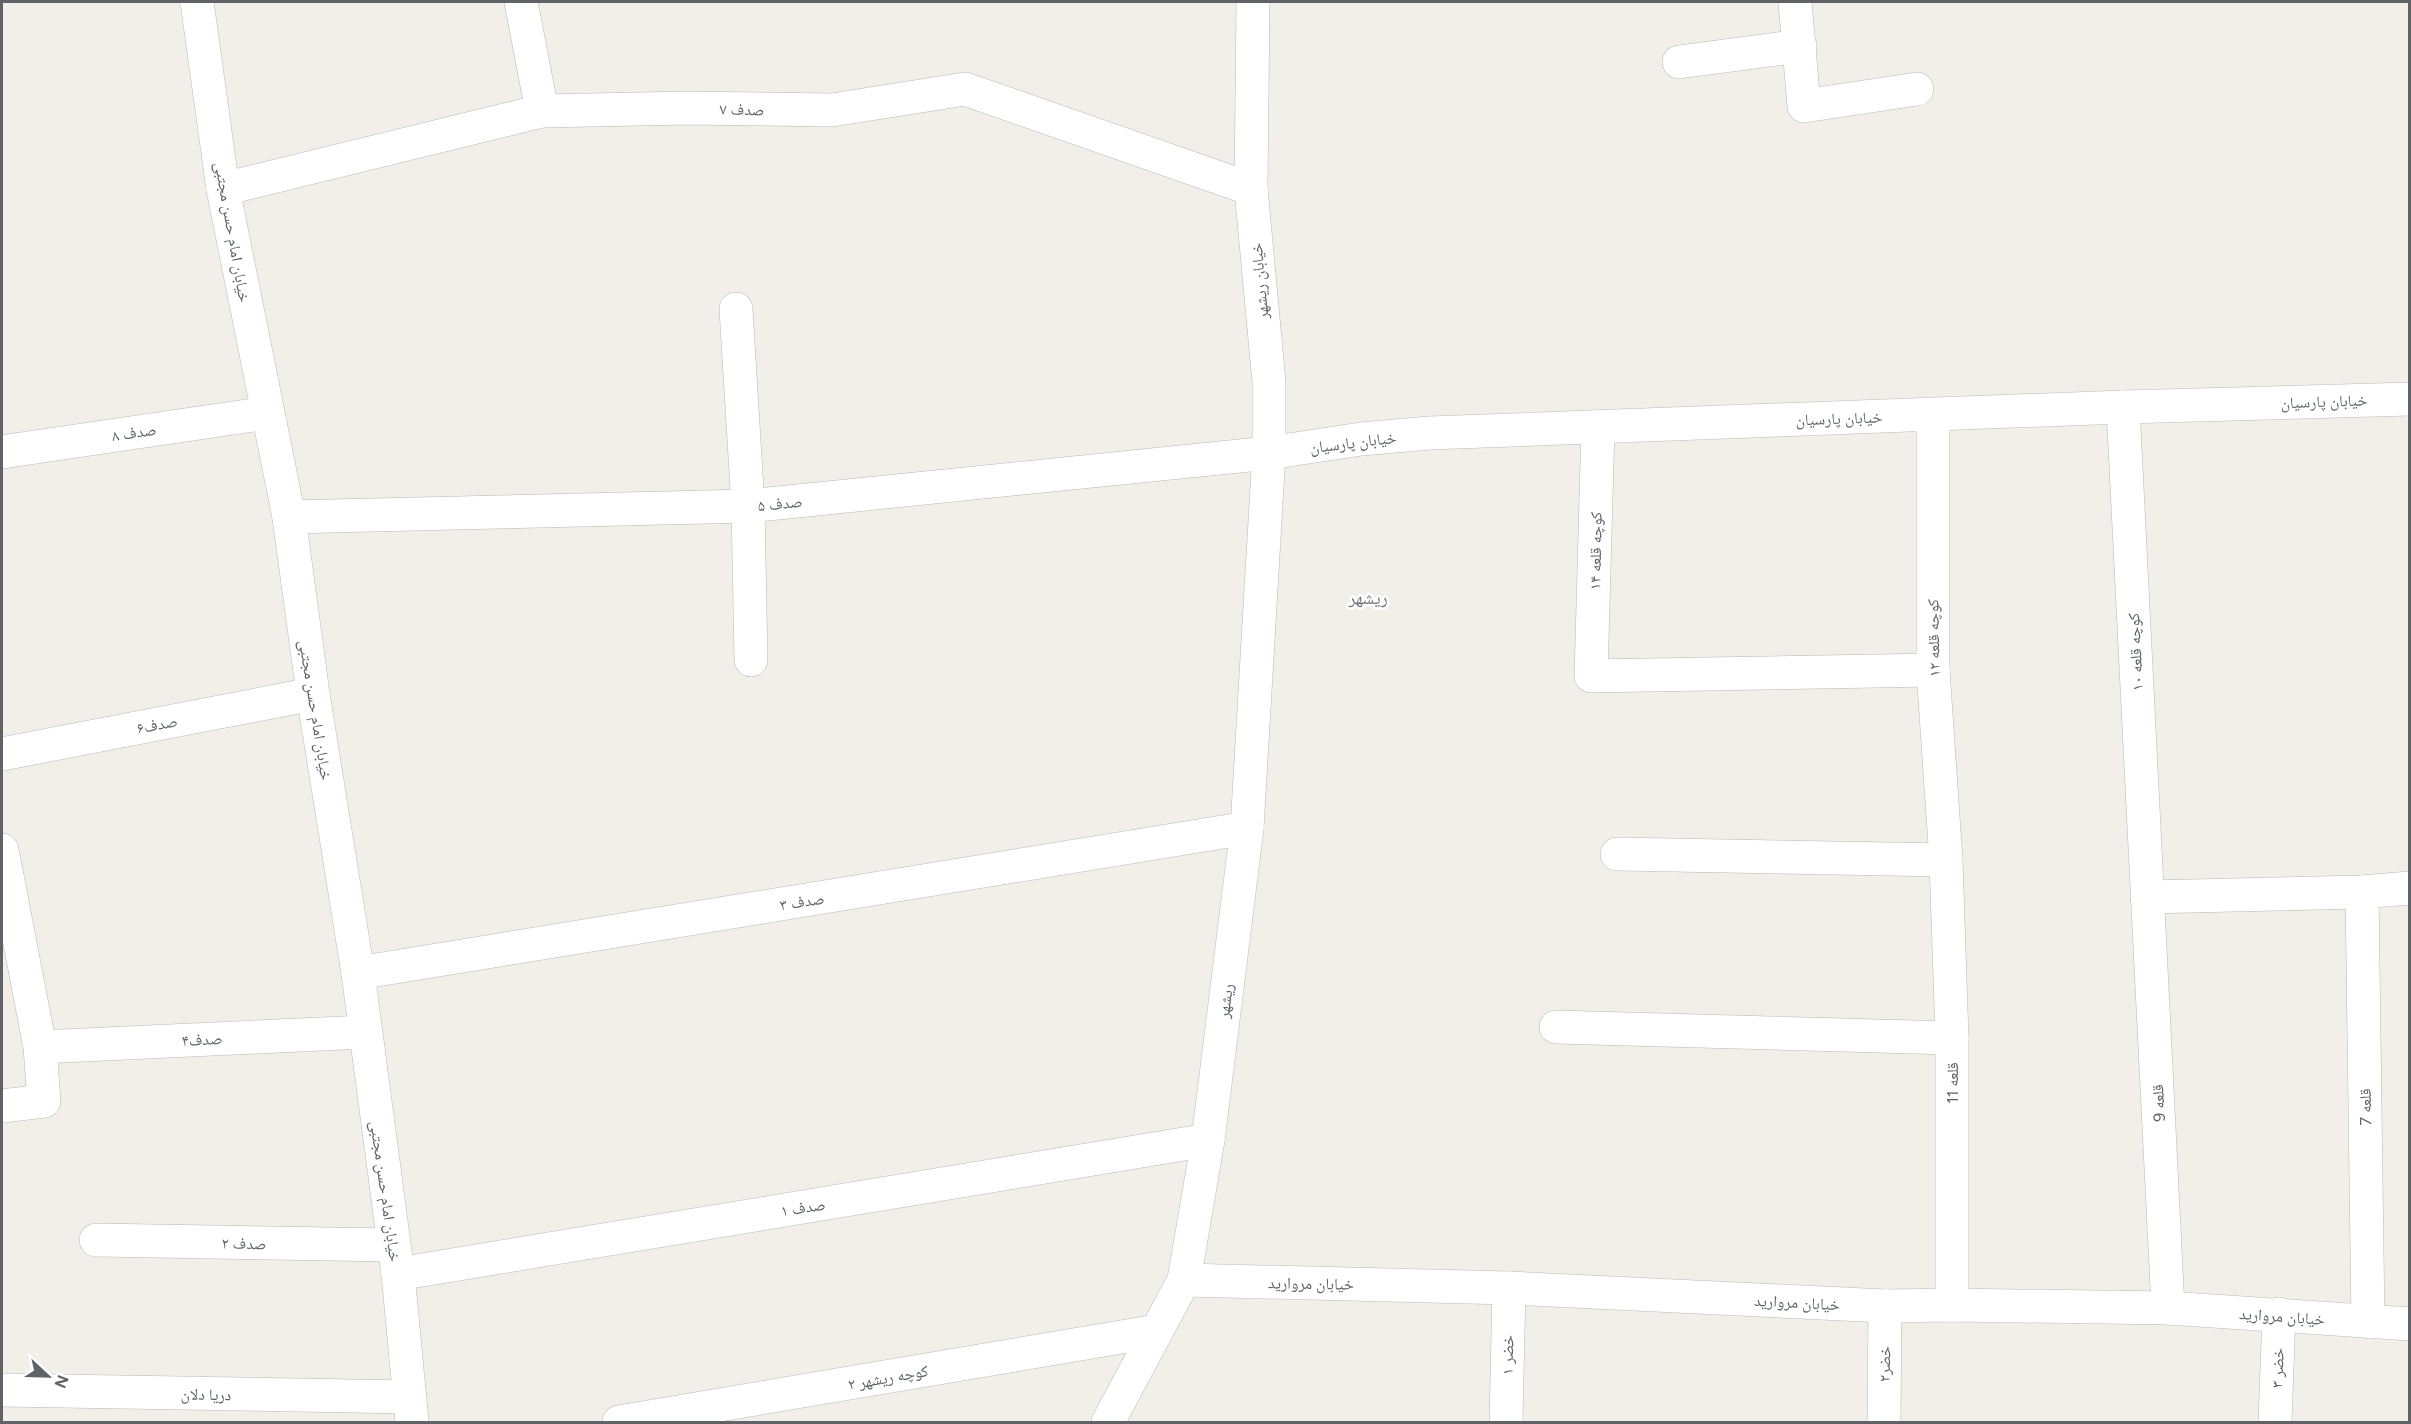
<svg xmlns="http://www.w3.org/2000/svg" width="2411" height="1424" viewBox="0 0 2411 1424" font-family="Figtree,'Noto Naskh Arabic',sans-serif">
<style>
.lines{fill:none;stroke-linecap:round;stroke-linejoin:round}
.street-casing{stroke:#b5b8bc;stroke-width:34}
.secondary-casing{stroke:#b6babf;stroke-width:34}
.street{stroke:#fff;stroke-width:33}
.secondary{stroke:#fff;stroke-width:33}
.labels{text-anchor:middle;stroke-width:5;stroke-linejoin:round;paint-order:stroke}
.street-label{font-size:16px;fill:#5f6368;stroke:#fff}
.neighbourhood-label{font-size:18px;fill:#70757a;stroke:#fff}
</style>
<rect width="100%" height="100%" fill="#f1efe8"/>
<g class="lines">
<defs>
<g id="street">
<path d="M 521,2 L 542,111"/>
<path d="M 1795,2 L 1804,106 L 1917,89"/>
<path d="M 1679,62 L 1800,46"/>
<path d="M 223,189 L 542,111 L 687,108 L 832,110 L 965,89 L 1251,189"/>
<path d="M 736,309 L 748,506 L 751,660"/>
<path d="M 2123,407 L 2168,1308"/>
<path d="M 1933,415 L 1933,670 L 1946,860 L 1952,1038 L 1952,1305"/>
<path d="M 1598,427 L 1591,676 L 1933,670"/>
<path d="M 2,452 L 267,413"/>
<path d="M 289,517 L 748,506 L 1269,453"/>
<path d="M 2,754 L 313,694"/>
<path d="M 2,850 L 40,1047 L 44,1101 L 2,1106"/>
<path d="M 1617,854 L 1946,860"/>
<path d="M 2362,892 L 2368,1322"/>
<path d="M 2147,897 L 2362,892 L 2410,888"/>
<path d="M 358,973 L 1247,828"/>
<path d="M 1556,1027 L 1952,1038"/>
<path d="M 40,1047 L 365,1032"/>
<path d="M 96,1240 L 393,1245"/>
<path d="M 398,1274 L 1208,1140"/>
<path d="M 2,1390 L 410,1397"/>
<path d="M 619,1422 L 1157,1331"/>
<path d="M 1506,1422 L 1509,1288"/>
<path d="M 1884,1422 L 1885,1306"/>
<path d="M 2275,1422 L 2279,1314"/>
</g>
<g id="secondary">
<path d="M 197,2 L 223,189 L 289,517 L 313,694 L 358,973 L 398,1274 L 412,1422"/>
<path d="M 1269,453 L 1361,439 L 1430,433 L 2123,407 L 2410,399"/>
<path d="M 1184,1280 L 1509,1288 L 1885,1306 L 1952,1305 L 2168,1308 L 2410,1324"/>
<path d="M 1108,1422 L 1184,1280 L 1208,1140 L 1247,828 L 1269,453 L 1269,382 L 1251,189 L 1253,2"/>
</g>
</defs>
<use href="#street" class="street-casing"/>
<use href="#secondary" class="secondary-casing"/>
<use href="#street" class="street"/>
<use href="#secondary" class="secondary"/>
</g>
<g class="labels">
<g class="street-label">
<text transform="translate(742 109) rotate(1)" y="6">صدف ۷</text>
<text transform="translate(233 232) rotate(80)" y="6">خیابان امام حسن مجتبی</text>
<text transform="translate(1259 281) rotate(-95)" y="6">خیابان ریشهر</text>
<text transform="translate(2324 401) rotate(-2)" y="6">خیابان پارسیان</text>
<text transform="translate(1839 418) rotate(-2)" y="6">خیابان پارسیان</text>
<text transform="translate(134 432) rotate(-9)" y="6">صدف ۸</text>
<text transform="translate(1353 442) rotate(-7)" y="6">خیابان پارسیان</text>
<text transform="translate(780 503) rotate(-6)" y="6">صدف ۵</text>
<text transform="translate(1595 551) rotate(-89)" y="6">کوچه قلعه ۱۴</text>
<text transform="translate(1933 638) rotate(-91)" y="6">کوچه قلعه ۱۲</text>
<text transform="translate(2135 652) rotate(-93)" y="6">کوچه قلعه ۱۰</text>
<text transform="translate(316 710) rotate(81)" y="6">خیابان امام حسن مجتبی</text>
<text transform="translate(157 724) rotate(-11)" y="6">صدف۶</text>
<text transform="translate(802 901) rotate(-9)" y="6">صدف ۳</text>
<text transform="translate(1225 1001) rotate(-83)" y="6">ریشهر</text>
<text transform="translate(202 1039) rotate(-3)" y="6">صدف۴</text>
<text transform="translate(1952 1083) rotate(-90)" y="6">قلعه 11</text>
<text transform="translate(2158 1103) rotate(-93)" y="6">قلعه 9</text>
<text transform="translate(2365 1107) rotate(-91)" y="6">قلعه 7</text>
<text transform="translate(386 1191) rotate(82)" y="6">خیابان امام حسن مجتبی</text>
<text transform="translate(803 1207) rotate(-9)" y="6">صدف ۱</text>
<text transform="translate(244 1243) rotate(1)" y="6">صدف ۲</text>
<text transform="translate(1311 1283) rotate(1)" y="6">خیابان مروارید</text>
<text transform="translate(1797 1302) rotate(3)" y="6">خیابان مروارید</text>
<text transform="translate(2282 1316) rotate(4)" y="6">خیابان مروارید</text>
<text transform="translate(1507 1355) rotate(-89)" y="6">خضر ۱</text>
<text transform="translate(1884 1364) rotate(-89)" y="6">خضر۲</text>
<text transform="translate(2277 1368) rotate(-88)" y="6">خضر ۳</text>
<text transform="translate(888 1377) rotate(-10)" y="6">کوچه ریشهر ۲</text>
<text transform="translate(206 1394) rotate(1)" y="6">دریا دلان</text>
</g>
<g class="neighbourhood-label">
<text x="1368" y="604">ریشهر</text>
</g>
</g>
<rect width="2411" height="1424" fill="none" stroke="#5f6368" stroke-width="6"/>
<g transform="translate(48 1376) rotate(112)" stroke="#ffffff" stroke-width="4.5" paint-order="stroke">
<path d="M0-4.5L10 22L0 15L-10 22Z" fill="#5f6368"/>
<text y="-9" font-size="16" font-weight="bold" text-anchor="middle" fill="#5f6368">N</text>
</g>
</svg>
